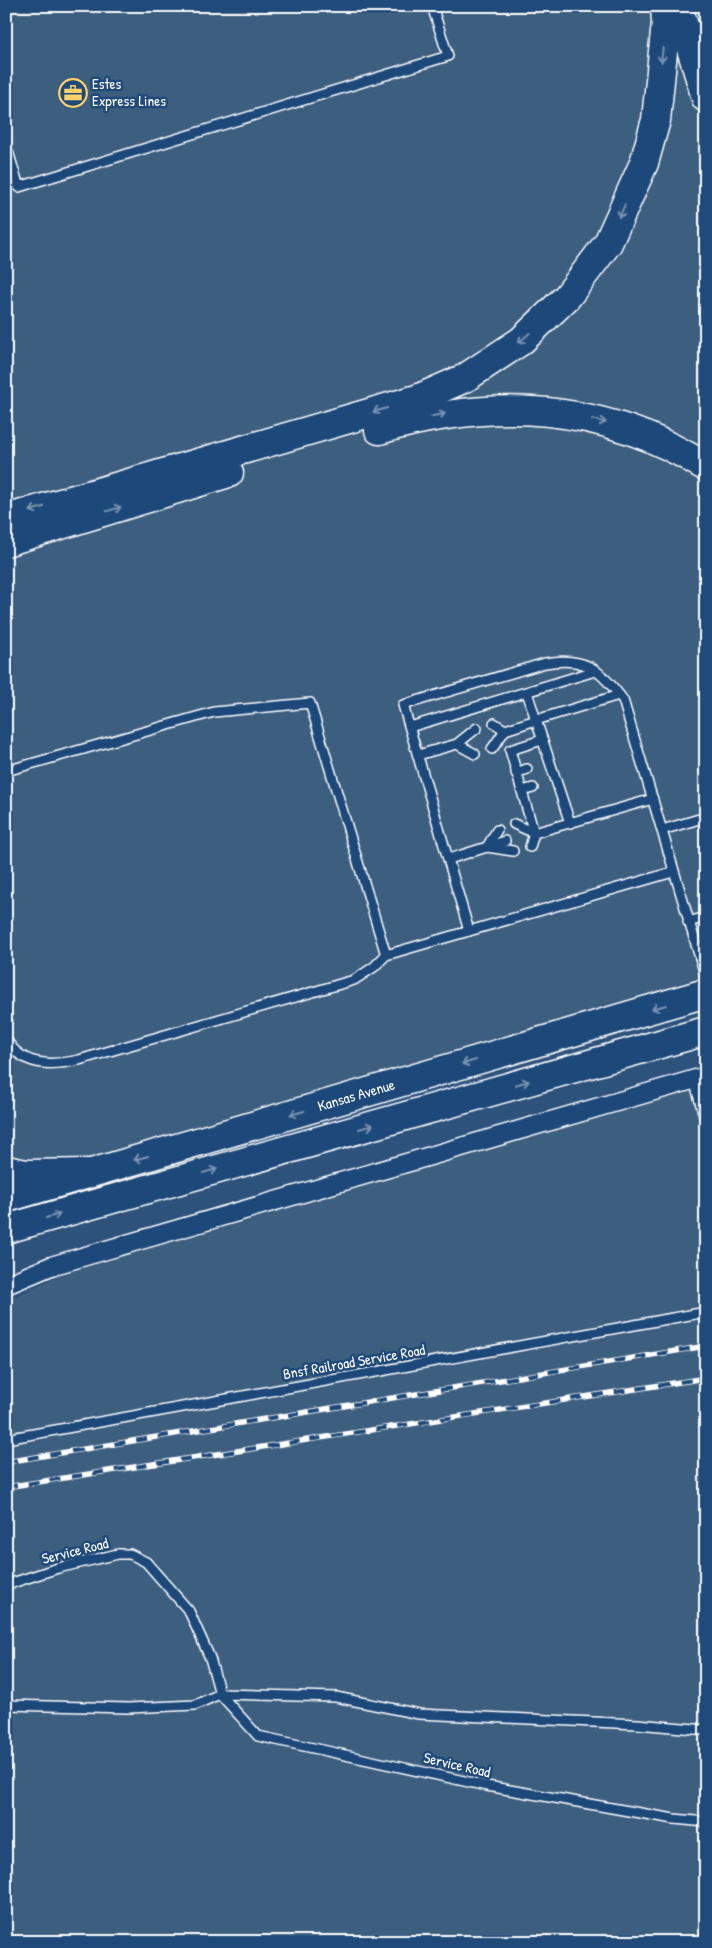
<svg xmlns="http://www.w3.org/2000/svg" width="712" height="1948" viewBox="0 0 712 1948" font-family="'Patrick Hand',sans-serif">
<style>
.built{fill:#3e5e7f}
.lines{fill:none;stroke-linecap:round;stroke-linejoin:round}
.service-casing{stroke:#fff;stroke-width:12}
.minor-casing{stroke:#fff;stroke-width:21}
.primary-casing{stroke:#fff;stroke-width:31}
.motorway-casing{stroke:#fff;stroke-width:31}
.service{stroke:#1f4a7a;stroke-width:9}
.minor{stroke:#1f4a7a;stroke-width:18}
.primary{stroke:#1f4a7a;stroke-width:28}
.motorway{stroke:#1f4a7a;stroke-width:28}
.rail-casing{stroke:#fff;stroke-width:5.5}
.rail{stroke:#1f4a7a;stroke-width:4;stroke-dasharray:11;stroke-linecap:butt}
.oneway{stroke:#7992af}
.labels{text-anchor:middle;stroke-width:5;stroke-linejoin:round;paint-order:stroke}
.poi-label{font-size:15px;fill:#fff;stroke:#1f4a7a;text-anchor:start}
.street-label{font-size:15px;fill:#fff;stroke:#1f4a7a}
</style>
<rect width="100%" height="100%" fill="#2d537c"/>
<filter id="ink" filterUnits="userSpaceOnUse"><feTurbulence type="fractalNoise" baseFrequency=".02" numOctaves="2"/><feDisplacementMap in="SourceGraphic" scale="10" xChannelSelector="R" yChannelSelector="G"/><feConvolveMatrix kernelMatrix="1 2 1 2 8 2 1 2 1" color-interpolation-filters="sRGB"/></filter>
<g filter="url(#ink)">
<g class="built">
<path d="M 6,6 L 706,6 L 706,991 L 6,1194 Z"/>
<path d="M 706,1085 L 706,1942 L 6,1942 L 6,1301 L 57,1276 Z"/>
</g>
<g class="lines">
<defs>
<g id="service">
<path d="M 6,145 L 19,187 L 448,56 L 432,6"/>
<path d="M 494,723 L 505,730 L 536,720 L 527,692"/>
<path d="M 410,727 L 595,671"/>
<path d="M 457,744 L 475,754"/>
<path d="M 492,749 L 505,730"/>
<path d="M 418,755 L 457,744 L 477,728"/>
<path d="M 6,771 L 214,712 L 310,703 L 386,955"/>
<path d="M 516,773 L 527,769"/>
<path d="M 522,791 L 533,788"/>
<path d="M 570,823 L 536,720 L 619,695"/>
<path d="M 514,824 L 534,833 L 653,799"/>
<path d="M 662,830 L 706,817"/>
<path d="M 490,846 L 505,841"/>
<path d="M 487,847 L 513,851"/>
<path d="M 530,847 L 534,833 L 510,750 L 542,740"/>
<path d="M 449,859 L 487,847 L 497,830"/>
<path d="M 673,872 L 469,931 L 403,705 L 545,663 C 585,656 600,669 623,700 L 706,978"/>
<path d="M 688,922 L 706,917"/>
<path d="M 6,1039 C 22,1067 51,1066 79,1060 L 354,980 L 374,967 L 386,955 L 469,931"/>
<path d="M 694,1080 L 706,1123"/>
<path d="M 6,1439 L 706,1312"/>
<path d="M 6,1585 L 58,1568 L 118,1554 L 130,1554 L 146,1562 L 189,1611 L 210,1658 L 220,1694 L 258,1736 L 487,1786 L 674,1819 L 706,1822"/>
<path d="M 6,1705 L 129,1708 L 195,1705 L 220,1694 L 336,1697 L 419,1714 L 637,1724 L 706,1730"/>
</g>
<path id="minor" d="M 6,1285 L 51,1266 L 706,1076"/>
<g id="primary">
<path id="s1" d="M 6,1198 L 706,993"/>
<path d="M 6,1229 L 706,1031"/>
</g>
<g id="motorway">
<path d="M 678,6 L 706,98"/>
<path d="M 379,430 C 493,397 603,402 706,467"/>
<path d="M 6,519 L 417,399 L 465,378 L 521,341 L 567,297 L 608,243 L 644,163 L 656,120 L 666,22 L 665,6"/>
<path d="M 6,542 L 229,473"/>
<path d="M 6,1170 L 26,1174 L 90,1173"/>
</g>
</defs>
<use href="#service" class="service-casing"/>
<use href="#minor" class="minor-casing"/>
<use href="#primary" class="primary-casing"/>
<use href="#motorway" class="motorway-casing"/>
<use href="#service" class="service"/>
<use href="#minor" class="minor"/>
<use href="#primary" class="primary"/>
<use href="#motorway" class="motorway"/>
<defs>
<g id="rail">
<path d="M 6,1462 L 706,1346"/>
<path d="M 6,1487 L 706,1378"/>
</g>
</defs>
<use href="#rail" class="rail-casing"/>
<use href="#rail" class="rail"/>
</g>
<defs><path id="oneway-shaft" d="M-6 0H5M1.5-3L5.5 0L1.5 3" fill="none" stroke-width="1.6" stroke-linecap="round" stroke-linejoin="round" transform="scale(1.25)"/></defs>
<g class="oneway">
<use href="#oneway-shaft" transform="translate(662 55) rotate(96)"/>
<use href="#oneway-shaft" transform="translate(622 211) rotate(115)"/>
<use href="#oneway-shaft" transform="translate(524 338) rotate(139)"/>
<use href="#oneway-shaft" transform="translate(380 410) rotate(164)"/>
<use href="#oneway-shaft" transform="translate(438 415) rotate(-11)"/>
<use href="#oneway-shaft" transform="translate(599 421) rotate(14)"/>
<use href="#oneway-shaft" transform="translate(37 509) rotate(163)"/>
<use href="#oneway-shaft" transform="translate(114 509) rotate(-17)"/>
<use href="#oneway-shaft" transform="translate(659 1007) rotate(164)"/>
<use href="#oneway-shaft" transform="translate(469 1062) rotate(164)"/>
<use href="#oneway-shaft" transform="translate(522 1083) rotate(-16)"/>
<use href="#oneway-shaft" transform="translate(297 1113) rotate(164)"/>
<use href="#oneway-shaft" transform="translate(366 1127) rotate(-16)"/>
<use href="#oneway-shaft" transform="translate(141 1158) rotate(164)"/>
<use href="#oneway-shaft" transform="translate(210 1171) rotate(-16)"/>
<use href="#oneway-shaft" transform="translate(53 1216) rotate(-16)"/>
</g>
</g>
<defs>
<symbol id="office-ring" viewBox="-11 -11 22 22"><circle r="9.5" fill="#1f4a7a" stroke="#ffd166" stroke-width="1.5"/><path d="M-6-3h4V-5.5h4V-3h4V5H-6ZM-1-4.5V-3h2v-1.5ZM-6 0V1H6V0Z" fill="#ffd166"/></symbol>
</defs>
<g fill-rule="evenodd">
<use href="#office-ring" x="57" y="77" width="32" height="32"/>
</g>
<g class="labels">
<g class="poi-label">
<text x="92" y="89">Estes<tspan x="92" dy="17">Express Lines</tspan></text>
</g>
<g class="street-label">
<text dy="5" stroke="none"><textPath href="#s1" startOffset="365">Kansas Avenue</textPath></text>
<text transform="translate(354 1362) rotate(-10)" y="5">Bnsf Railroad Service Road</text>
<text transform="translate(75 1551) rotate(-14)" y="5">Service Road</text>
<text transform="translate(457 1765) rotate(13)" y="5">Service Road</text>
</g>
</g>
<rect width="712" height="1948" fill="none" stroke="#1f4a7a" stroke-width="25"/>
<rect x="12" y="12" width="687" height="1923" fill="none" stroke="#fff" stroke-width="2" filter="url(#ink)"/>
</svg>
